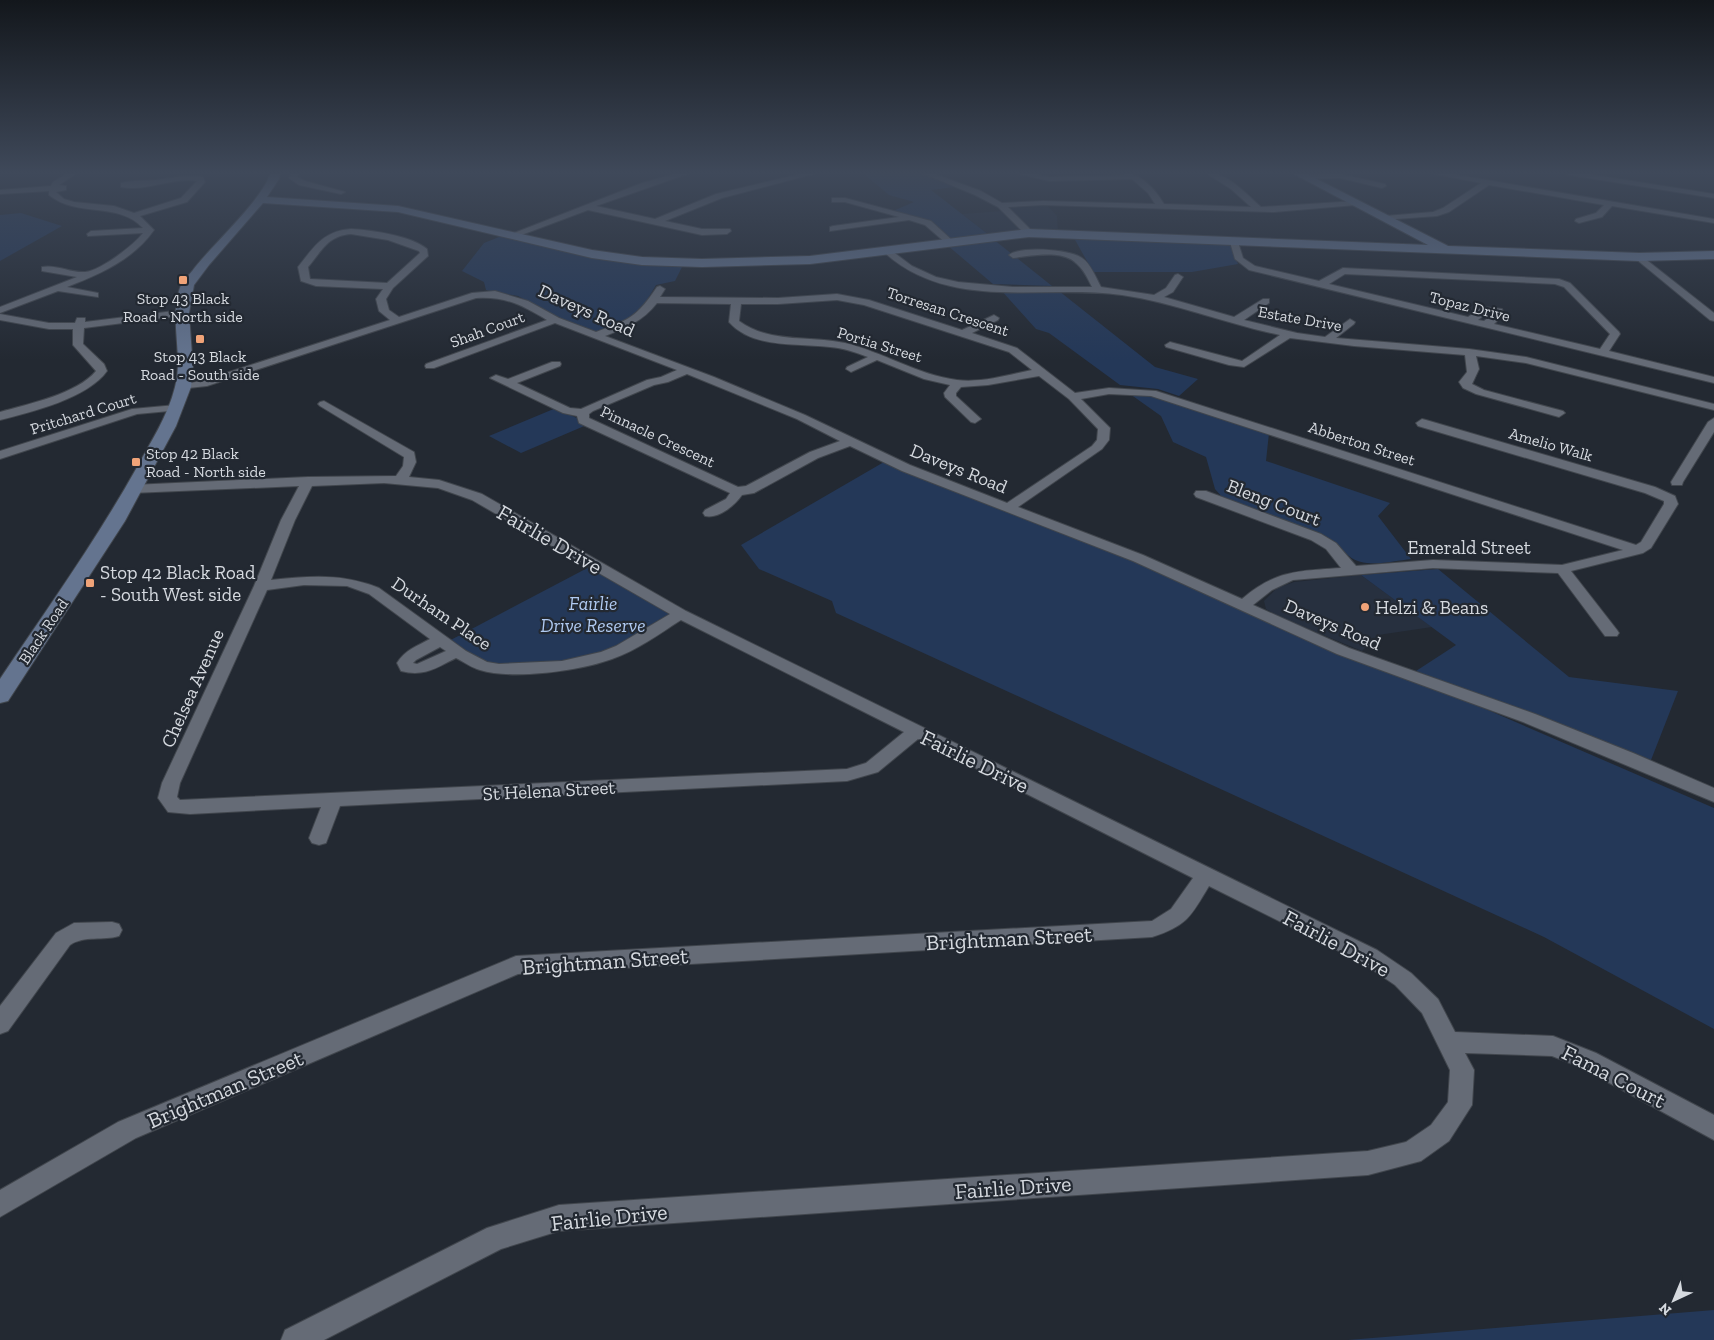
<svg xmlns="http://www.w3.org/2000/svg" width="1714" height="1340" viewBox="0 0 1714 1340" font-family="'Zilla Slab',serif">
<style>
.built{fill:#27303f}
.green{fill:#243858}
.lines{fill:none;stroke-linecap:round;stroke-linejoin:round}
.street-casing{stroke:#41464d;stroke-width:2}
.secondary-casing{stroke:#41464d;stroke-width:2}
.street{fill:#656b76;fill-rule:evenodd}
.secondary{fill:#64748f;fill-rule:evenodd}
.poi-dot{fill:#f0a378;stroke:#232932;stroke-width:2}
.labels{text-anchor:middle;stroke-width:4.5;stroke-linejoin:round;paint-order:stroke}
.far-poi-label{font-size:16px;fill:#d5d9df;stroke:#232932}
.far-street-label{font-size:16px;fill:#d5d9df;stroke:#232932}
.street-label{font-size:19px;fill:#d5d9df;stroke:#232932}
.poi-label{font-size:19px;fill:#d5d9df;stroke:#232932;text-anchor:start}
.park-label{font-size:19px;font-style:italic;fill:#b0caf2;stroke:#232932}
.near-street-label{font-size:22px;fill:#d5d9df;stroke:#232932}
</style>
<rect width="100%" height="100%" fill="#232932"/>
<g class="built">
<path d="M 1047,205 L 1057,216 L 1058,233 L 1030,230 L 1009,209 L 1013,206 Z"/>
<path d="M 1002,211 L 1020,229 L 1017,232 L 989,235 L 962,214 Z"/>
<path d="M 1361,575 L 1432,627 L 1378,635 L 1362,651 L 1277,616 L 1266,609 L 1264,601 L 1277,588 L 1294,582 Z"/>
</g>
<g class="green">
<path d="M 863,173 L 923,173 L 954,187 L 931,190 L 989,235 L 953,240 L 932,223 L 893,211 L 914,202 L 889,195 Z"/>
<path d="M 21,213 L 62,226 L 0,261 L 0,215 Z"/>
<path d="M 504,235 L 588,256 L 683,265 L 675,281 L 656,285 L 638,315 L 596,332 L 557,317 L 518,296 L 486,290 L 484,282 L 462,271 L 484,243 Z"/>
<path d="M 1074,238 L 1230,244 L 1238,264 L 1192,272 L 1093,272 Z"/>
<path d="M 993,239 L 1052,286 L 993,284 L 947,245 Z"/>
<path d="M 1001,290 L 1059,291 L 1155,367 L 1198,379 L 1179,396 L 1158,389 L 1120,385 L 1049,333 L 1036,329 Z"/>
<path d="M 1130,394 L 1153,395 L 1269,433 L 1266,461 L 1390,503 L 1378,516 L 1411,559 C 1393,561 1364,569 1349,556 C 1338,548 1335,542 1322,534 L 1223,498 L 1215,489 L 1206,457 L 1173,442 L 1161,416 Z"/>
<path d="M 556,408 L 589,424 L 521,453 L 489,436 Z"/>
<path d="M 884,462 L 1130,555 L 1714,808 L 1714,1029 L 1544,937 L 836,613 L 832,601 L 759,569 L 741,545 Z"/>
<path d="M 595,564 L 681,614 L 606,656 L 499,669 L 445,643 Z"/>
<path d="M 1438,569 L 1569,677 L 1678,691 L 1651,760 L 1416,671 L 1456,645 L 1361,575 Z"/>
<path d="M 1714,1310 L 1714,1340 L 1348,1340 Z"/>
</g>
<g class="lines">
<defs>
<g id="street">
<path d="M 68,173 L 77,173 L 59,185 L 66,186 L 66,190 L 56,192 L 64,199 L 74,202 L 114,206 L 134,213 L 181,198 L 197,181 C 172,177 147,192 121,187 L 121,183 C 133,180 144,181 156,180 C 173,178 186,174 203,177 L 205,182 L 187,202 L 140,216 L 154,230 C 133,260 100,274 67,287 L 98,293 L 98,297 L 58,291 L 0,313 L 0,307 L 77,277 L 42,271 L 42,267 C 56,264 71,273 85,272 C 100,271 134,245 143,233 L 88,236 L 87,234 L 91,231 L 143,228 C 118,201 77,218 49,195 L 49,191 L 0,194 L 0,190 L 51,186 L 53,182 Z"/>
<path d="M 292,173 L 300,173 L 297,177 L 305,181 L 345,192 L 341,194 L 299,185 L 289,178 Z"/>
<path d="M 678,173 L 690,173 L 596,206 L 655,219 L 716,194 L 804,173 L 817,173 L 722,198 L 665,221 L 702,229 L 730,229 L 731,231 L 727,234 L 702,235 L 588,210 L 516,237 L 509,235 L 642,183 Z"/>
<path d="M 922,173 L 932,173 L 981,191 L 1002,203 L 1043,201 L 1155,204 L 1148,193 L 1132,179 L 1049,181 L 1016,173 L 1030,173 L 1049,177 L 1125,175 L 1123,173 C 1141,173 1155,189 1164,204 L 1251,207 L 1231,189 L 1206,173 C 1228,172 1246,194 1261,207 L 1356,201 L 1360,203 L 1356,205 L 1274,212 L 1043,205 L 1008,207 L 1032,231 L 1033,233 L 1029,236 L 1026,235 L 998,207 L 975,195 Z"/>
<path d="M 1430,173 L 1446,173 L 1714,219 L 1714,223 L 1612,206 L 1602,217 L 1579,223 L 1575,221 L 1576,219 L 1596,213 L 1604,205 L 1489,185 L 1449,212 L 1437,216 L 1382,220 L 1381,218 L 1385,216 L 1433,212 L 1443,208 L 1481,183 Z"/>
<path d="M 1565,173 L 1582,173 L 1714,194 L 1714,198 L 1569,175 Z"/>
<path d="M 1340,174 L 1385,184 L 1386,186 L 1382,188 L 1340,178 L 1305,179 L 1301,177 L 1305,175 Z"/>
<path d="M 832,198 L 845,198 L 931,221 L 954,242 L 947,244 L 925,225 L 909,220 L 830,231 L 830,227 L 833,226 L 899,217 L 845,202 L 832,202 Z"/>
<path d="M 351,229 C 371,230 412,236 427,249 L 428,256 L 393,288 L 386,299 L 389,310 L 399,317 L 472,293 L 495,291 L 528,301 L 559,318 L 596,332 C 629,320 637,317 657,287 L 660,286 L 665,289 L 660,297 L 778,298 L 837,294 L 869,300 L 962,330 L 994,315 L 999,318 L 998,320 L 972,333 L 1017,348 L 1075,393 L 1109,388 L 1156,391 L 1636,545 L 1641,542 L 1664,504 L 1664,501 L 1645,493 L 1418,426 L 1416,423 L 1422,419 L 1426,420 L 1655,487 L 1675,496 L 1678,504 L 1651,548 L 1643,553 L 1571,571 L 1617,630 L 1619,633 L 1617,636 L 1605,636 L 1558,573 L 1433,568 L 1293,580 L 1272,590 L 1253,605 L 1349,648 L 1535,714 L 1633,753 L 1714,788 L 1714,802 L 1523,722 L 1337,654 L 1133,561 L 902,471 L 850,446 L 818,458 L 754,493 L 742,495 C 735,505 719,519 705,516 L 703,513 L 705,510 L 726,499 L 730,493 L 579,423 L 577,416 L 563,413 L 490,378 L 496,375 L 508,379 L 552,362 L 560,362 L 561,364 L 560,366 L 517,383 L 570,408 L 581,409 L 647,380 L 661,377 L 677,370 L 555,323 L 434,368 L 426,368 L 425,366 L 426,364 L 547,320 C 522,305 505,296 476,298 L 207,386 L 179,389 L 177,387 L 179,385 L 201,381 L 390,320 L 379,311 L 376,299 L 383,289 L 316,286 L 301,281 L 298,267 C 314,247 323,231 351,229 ZM 351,234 L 388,240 L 419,251 L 420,253 L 387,283 L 310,279 L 308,267 C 322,251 327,236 351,234 ZM 837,300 L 864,305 L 1009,352 L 1032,370 C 1008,375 982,383 957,380 C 918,375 883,352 845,343 C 809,335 771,344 739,321 L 741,304 L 778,304 ZM 657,303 L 731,304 L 729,322 C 753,349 797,343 830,347 C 843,348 855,352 868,357 L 847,367 L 846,369 L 851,372 L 877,360 L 924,379 L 950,385 L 944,393 L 945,397 L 971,422 L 975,423 L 981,419 L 956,396 L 956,393 L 961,387 L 988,385 L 1039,376 L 1069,399 L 1098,429 L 1097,440 L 1092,446 L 1007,503 L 910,465 L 805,415 L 714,377 L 605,336 C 626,328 643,321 657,303 ZM 687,374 L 797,419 L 840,441 L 810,452 L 746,486 L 738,487 L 589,418 L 589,414 L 593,411 L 654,385 L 668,382 ZM 1109,394 L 1151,396 L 1623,550 L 1562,565 L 1433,560 L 1356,566 L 1336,543 L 1321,534 L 1206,491 L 1196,491 L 1194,494 L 1196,497 L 1311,540 L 1326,549 L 1341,568 C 1298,571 1276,570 1242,599 L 1143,555 L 1018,507 L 1102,449 L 1109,440 L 1110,428 L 1081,399 Z"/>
<path d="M 1234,239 L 1238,242 L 1243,258 L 1255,266 L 1319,281 L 1343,268 L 1559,279 L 1570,283 L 1619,332 L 1620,334 L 1609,351 L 1714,377 L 1714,383 L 1249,270 L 1235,259 L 1230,242 ZM 1345,274 L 1555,284 L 1564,287 L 1610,334 L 1600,349 L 1494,324 L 1504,314 L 1502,309 L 1483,307 L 1468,317 L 1329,284 ZM 1488,312 L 1494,313 L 1484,321 L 1478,320 Z"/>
<path d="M 888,248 L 912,266 L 936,277 L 958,282 L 1013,287 L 1092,287 C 1088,279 1084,270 1077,264 C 1063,249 1031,256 1013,258 L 1009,255 C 1020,246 1069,249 1082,258 C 1091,264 1096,278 1101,287 L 1154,295 L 1166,288 L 1175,275 L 1178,274 L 1183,277 L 1173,292 L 1164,297 L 1234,317 L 1263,299 L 1269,299 L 1269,303 L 1244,320 L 1297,333 L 1325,337 L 1350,319 L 1355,322 L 1354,324 L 1336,338 L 1469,349 L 1526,357 L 1714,404 L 1714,410 L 1526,363 L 1476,356 L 1479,369 L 1472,384 L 1484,390 L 1563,411 L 1565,413 L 1559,417 L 1476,394 L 1463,388 L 1459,382 L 1467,372 L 1465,355 L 1354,346 L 1290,338 L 1244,367 L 1229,365 L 1166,347 L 1165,345 L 1170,342 L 1242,361 L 1280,335 C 1227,324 1176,303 1122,295 C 1042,284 951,312 885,253 L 885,249 Z"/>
<path d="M 1639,254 L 1714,313 L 1714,321 L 1710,320 L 1636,259 L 1636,255 Z"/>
<path d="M 182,310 L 186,311 L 186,315 L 84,328 L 83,344 L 104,364 L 107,371 C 88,398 32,412 0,420 L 0,412 C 28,404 77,394 96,371 L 73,345 L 73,329 L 49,329 L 0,320 L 0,314 L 49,323 L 75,323 L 77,318 L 85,318 L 85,322 Z"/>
<path d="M 324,401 L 414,452 L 416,462 L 409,477 L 439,480 L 482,494 L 686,611 L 1377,950 L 1411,973 L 1438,999 L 1455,1032 L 1553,1036 L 1596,1053 L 1714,1115 L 1714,1140 L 1580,1067 L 1552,1056 L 1465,1053 L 1474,1070 L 1472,1105 L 1449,1141 L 1421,1161 L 1368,1175 L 559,1231 L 501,1249 L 324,1340 L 281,1340 L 285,1330 L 487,1228 L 559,1205 L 1368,1151 L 1406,1142 L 1431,1125 L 1448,1102 L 1450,1070 L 1422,1013 L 1395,985 L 1361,962 L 1209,886 C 1191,916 1187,926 1152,937 L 518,974 L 136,1138 L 0,1217 L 0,1190 L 118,1122 L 516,956 L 1152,921 L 1171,909 L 1193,878 L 918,739 L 878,772 L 847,781 L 340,806 L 326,843 L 319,845 L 312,843 L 309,838 L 321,807 L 190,814 L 168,812 L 158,798 L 162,783 L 254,586 L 281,520 L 299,486 L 132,493 L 125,489 L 132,485 L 308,477 L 396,476 L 403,466 L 404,457 L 320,406 L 318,404 L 320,402 ZM 384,483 L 438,488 L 472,500 L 670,614 L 616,646 L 601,652 L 562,661 L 499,664 L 487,662 L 466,651 L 379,588 C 343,573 309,576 271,580 L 295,520 L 312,486 ZM 304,585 L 347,586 L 369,594 L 430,639 C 417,646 405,650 397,663 L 401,671 C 424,677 436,668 456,658 C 464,662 472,668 480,670 C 513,680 579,671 612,659 C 636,651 659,634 681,620 L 904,732 L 866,763 L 847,769 L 180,800 L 177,797 L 180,783 L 267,590 ZM 440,647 L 446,651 L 417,664 L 413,663 L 416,660 Z"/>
<path d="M 176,405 L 180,406 L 182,408 L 180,410 L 137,414 L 0,459 L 0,451 L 132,409 Z"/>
<path d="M 1714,418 L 1714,432 L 1683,482 L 1682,485 L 1672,485 L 1671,482 L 1708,422 Z"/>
<path d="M 112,922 L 119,924 L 122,930 L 119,936 C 103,941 85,935 70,945 L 8,1031 L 0,1034 L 0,1006 L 56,933 L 74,923 Z"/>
</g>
<path id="secondary" d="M 270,173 L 280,173 L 279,179 L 267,197 L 398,206 L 592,250 L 642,257 L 702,259 L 810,256 L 1029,229 L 1428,245 L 1292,173 L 1305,173 L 1448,246 L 1639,253 L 1714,251 L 1714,259 L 1639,261 L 1029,237 L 810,264 L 702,267 L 642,265 L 592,258 L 398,212 L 263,203 L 209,265 L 194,285 L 189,313 L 193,369 L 191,387 L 176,426 L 125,521 L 8,701 L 0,703 L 0,679 C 47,609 95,542 136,469 C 150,443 168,416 175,387 C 184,354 168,318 181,285 C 184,280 189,275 193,270 C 209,248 266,196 270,173 Z"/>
</defs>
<use href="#street" class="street-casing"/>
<use href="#secondary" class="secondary-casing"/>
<use href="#street" class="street"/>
<use href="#secondary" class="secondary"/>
</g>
<linearGradient id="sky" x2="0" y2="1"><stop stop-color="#13171c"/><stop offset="0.48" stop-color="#3f495a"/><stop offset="1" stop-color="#3f495a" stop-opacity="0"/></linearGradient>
<rect width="1714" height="360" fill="url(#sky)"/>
<g class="poi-dot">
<rect x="178" y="275" width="10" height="10" rx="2.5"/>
<rect x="195" y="334" width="10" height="10" rx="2.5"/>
<rect x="131" y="457" width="10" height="10" rx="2.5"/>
<rect x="85" y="578" width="10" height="10" rx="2.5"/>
<circle cx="1365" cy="607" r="5"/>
</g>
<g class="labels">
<g class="far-poi-label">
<text x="183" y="304">Stop 43 Black<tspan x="183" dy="18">Road - North side</tspan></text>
<text x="200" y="362">Stop 43 Black<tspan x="200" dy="18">Road - South side</tspan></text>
<text x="146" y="459" text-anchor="start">Stop 42 Black<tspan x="146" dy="18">Road - North side</tspan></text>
</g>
<g class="far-street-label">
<text transform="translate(1470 306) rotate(14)" y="6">Topaz Drive</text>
<text transform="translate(948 311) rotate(18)" y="6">Torresan Crescent</text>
<text transform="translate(1300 318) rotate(10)" y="6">Estate Drive</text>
<text transform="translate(487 329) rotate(-20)" y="6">Shah Court</text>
<text transform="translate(880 344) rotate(17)" y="6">Portia Street</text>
<text transform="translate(83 413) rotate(-17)" y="6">Pritchard Court</text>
<text transform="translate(658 436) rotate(25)" y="6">Pinnacle Crescent</text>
<text transform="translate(1362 443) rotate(18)" y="6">Abberton Street</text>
<text transform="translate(1551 444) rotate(16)" y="6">Amelio Walk</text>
<text transform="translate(43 631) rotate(-56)" y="6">Black Road</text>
</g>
<g class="street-label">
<text transform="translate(587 310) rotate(24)" y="7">Daveys Road</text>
<text transform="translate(959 468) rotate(22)" y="7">Daveys Road</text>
<text transform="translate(1274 502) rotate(21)" y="7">Bleng Court</text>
<text x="1469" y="554">Emerald Street</text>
<text transform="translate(442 613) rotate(34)" y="7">Durham Place</text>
<text transform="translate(1333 624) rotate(23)" y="7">Daveys Road</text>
<text transform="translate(192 688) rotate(-66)" y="7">Chelsea Avenue</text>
<text transform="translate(549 790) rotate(-3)" y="7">St Helena Street</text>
</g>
<g class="poi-label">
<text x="100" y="579">Stop 42 Black Road<tspan x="100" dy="22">- South West side</tspan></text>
<text x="1375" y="614">Helzi &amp; Beans</text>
</g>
<g class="park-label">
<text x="593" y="610">Fairlie<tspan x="593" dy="22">Drive Reserve</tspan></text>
</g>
<g class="near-street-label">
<text transform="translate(550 539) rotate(30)" y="8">Fairlie Drive</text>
<text transform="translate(975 761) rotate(26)" y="8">Fairlie Drive</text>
<text transform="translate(1009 938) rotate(-3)" y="8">Brightman Street</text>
<text transform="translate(1337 943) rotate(28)" y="8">Fairlie Drive</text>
<text transform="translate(605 961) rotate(-4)" y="8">Brightman Street</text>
<text transform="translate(1614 1076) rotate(27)" y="8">Fama Court</text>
<text transform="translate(225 1089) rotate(-23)" y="8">Brightman Street</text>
<text transform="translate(1013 1187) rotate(-4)" y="8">Fairlie Drive</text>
<text transform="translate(609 1217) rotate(-6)" y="8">Fairlie Drive</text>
</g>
</g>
<g transform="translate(1674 1300) rotate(224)" stroke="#232932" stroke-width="4" paint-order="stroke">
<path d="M0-4L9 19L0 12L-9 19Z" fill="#d5d9df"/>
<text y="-8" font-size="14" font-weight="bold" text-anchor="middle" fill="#d5d9df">N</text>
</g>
</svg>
